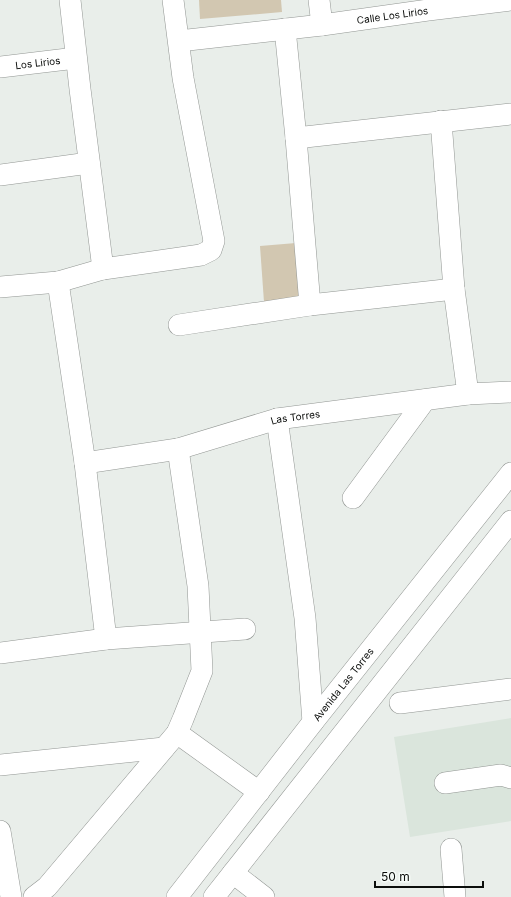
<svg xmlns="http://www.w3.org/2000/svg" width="511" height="897" viewBox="0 0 511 897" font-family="Inter,sans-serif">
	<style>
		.built { fill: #dae5dc }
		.park { fill: #d2c7b1 }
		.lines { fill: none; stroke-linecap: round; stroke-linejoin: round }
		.minor-casing { stroke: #929693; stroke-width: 22 }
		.minor { stroke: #fff; stroke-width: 21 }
		.labels { text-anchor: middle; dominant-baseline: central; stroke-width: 3.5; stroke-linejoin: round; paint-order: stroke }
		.street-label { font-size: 10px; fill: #0c0e0c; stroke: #f6fbf8 }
	</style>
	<rect width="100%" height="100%" fill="#e9eeea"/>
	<polygon class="built" points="511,718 511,821 410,837 394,737"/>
	<g class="park">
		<polygon points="199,0 281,0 282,12 200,19"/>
		<polygon points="296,243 301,299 264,302 260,246"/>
	</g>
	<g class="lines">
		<g class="minor-casing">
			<g id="minor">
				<polyline points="70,0 80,89 103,269"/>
				<polyline points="319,0 322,25"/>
				<polyline points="285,29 296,138 310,305"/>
				<path id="s1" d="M179 41 322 25 428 10 511 0"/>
				<path id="s2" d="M0 67 76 58"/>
				<polyline points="441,121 454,289 468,394"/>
				<polyline points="296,138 511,114"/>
				<polyline points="0,175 89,163"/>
				<polyline points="58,282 85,463 106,639"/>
				<polyline points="0,287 58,282 103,269 201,255 211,250 214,241 183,78 173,0"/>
				<polyline points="179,325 310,305 454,289"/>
				<polyline points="277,419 305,618 313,722"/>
				<path id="s3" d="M85 463 178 449 277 419 468 394 511 392"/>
				<polyline points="353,498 425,400"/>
				<polyline points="0,653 106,639 245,629"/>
				<polyline points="400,703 511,689"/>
				<polyline points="177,733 259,792"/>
				<polyline points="0,765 164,748"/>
				<polyline points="445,783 501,775 511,778"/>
				<polyline points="0,831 11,897"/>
				<polyline points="451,849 455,897"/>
				<polyline points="233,873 264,897"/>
				<polyline points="34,897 47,887 177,733 183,719 202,671 198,586 178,449"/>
				<path id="s4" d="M177 897 313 722 511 473"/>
				<polyline points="214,897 511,521"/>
			</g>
		</g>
		<use href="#minor" class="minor"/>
	</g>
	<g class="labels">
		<g class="street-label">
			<text stroke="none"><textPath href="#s1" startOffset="215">Calle Los Lirios</textPath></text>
			<text stroke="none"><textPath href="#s2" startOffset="38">Los Lirios</textPath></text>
			<text stroke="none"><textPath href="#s3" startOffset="216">Las Torres</textPath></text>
			<text stroke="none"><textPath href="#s4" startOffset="270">Avenida Las Torres</textPath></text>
		</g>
	</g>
	<path d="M375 881v6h108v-6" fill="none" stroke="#0c0e0c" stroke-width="2"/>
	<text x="381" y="881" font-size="12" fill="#0c0e0c" stroke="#f6fbf8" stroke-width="3" paint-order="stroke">50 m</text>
</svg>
